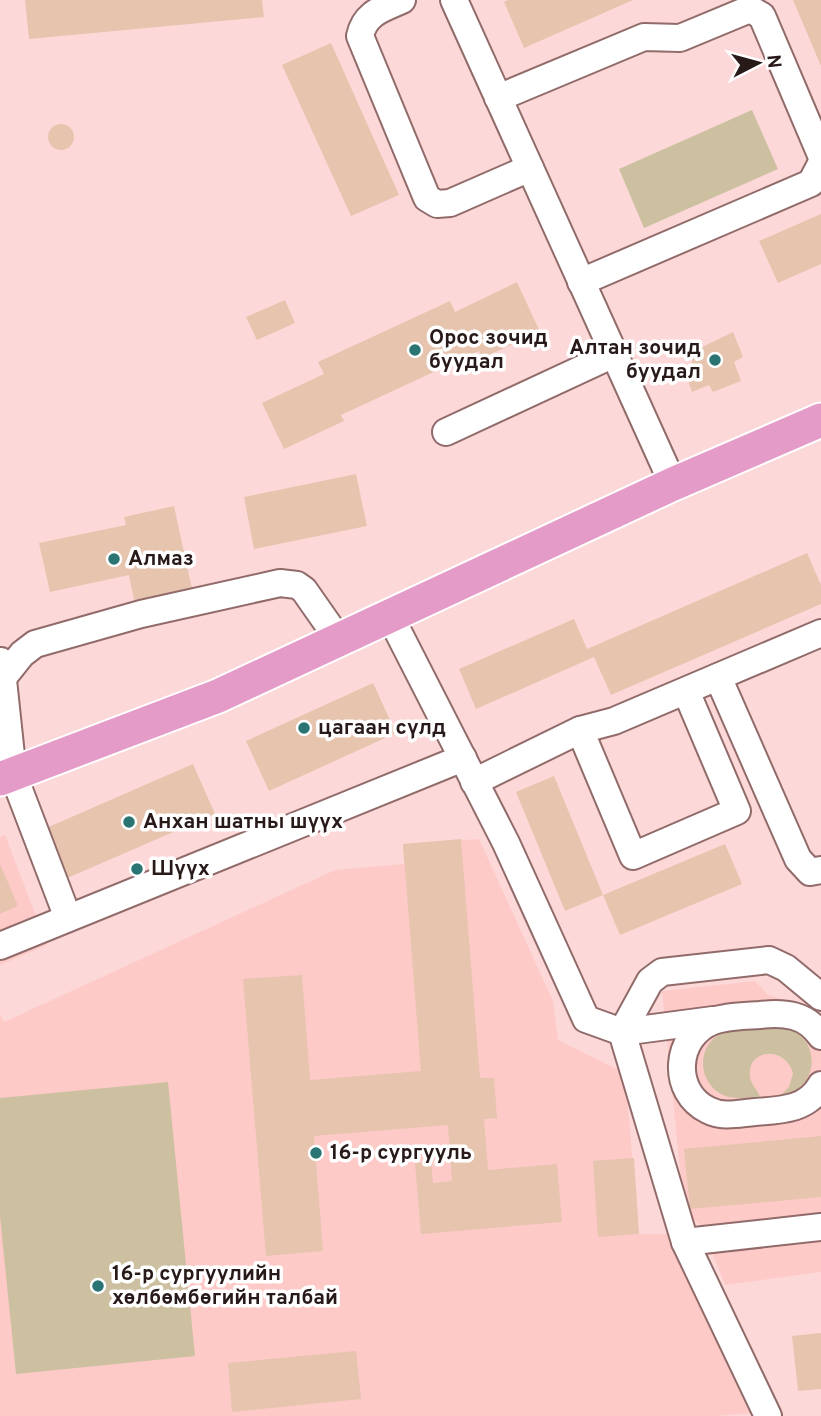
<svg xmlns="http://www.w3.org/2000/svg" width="821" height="1416" viewBox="0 0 821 1416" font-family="Overpass,sans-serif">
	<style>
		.built { fill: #fdcac8 }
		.green { fill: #ccc0a0 }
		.building { fill: #e6c4ae }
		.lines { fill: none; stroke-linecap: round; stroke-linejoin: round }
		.minor-casing { stroke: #916b6a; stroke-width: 30 }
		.major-casing { stroke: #fff; stroke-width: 37 }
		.minor { stroke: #fff; stroke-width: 26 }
		.major { stroke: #e59bc8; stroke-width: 33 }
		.poi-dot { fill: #2a7473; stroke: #fff; stroke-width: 2.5 }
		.labels { text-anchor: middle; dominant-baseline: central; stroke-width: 7; stroke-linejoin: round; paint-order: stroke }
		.poi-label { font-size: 21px; font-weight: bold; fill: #291a1a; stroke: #fff; text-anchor: start }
	</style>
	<rect width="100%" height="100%" fill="#fcd9d8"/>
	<g class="built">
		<polygon points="5,835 47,945 0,965 0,837"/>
		<polygon points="479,839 553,1001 558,1040 625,1073 639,1234 669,1234 755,1413 713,1416 0,1416 0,1014 4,1022 335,870 404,864 403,844"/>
		<polygon points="755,981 768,995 806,1006 821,1018 821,1272 725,1285 702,1227 684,1211 662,991"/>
	</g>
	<g class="green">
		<polygon points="752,110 778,169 644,228 619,169"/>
		<path d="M787 1027C821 1039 821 1089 780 1096L789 1087 793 1073C784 1044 746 1050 750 1077 751 1085 758 1090 760 1097 748 1097 734 1100 723 1095 697 1083 696 1045 722 1033 739 1025 767 1028 787 1027Z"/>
		<polygon points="168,1082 195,1356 16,1374 0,1216 0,1098"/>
	</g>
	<g class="building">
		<polygon points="25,0 262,0 264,17 29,39"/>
		<polygon points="508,0 633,0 524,48 504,2"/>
		<polygon points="793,0 821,0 821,66"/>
		<polygon points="331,43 399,195 351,216 282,65"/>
		<circle cx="61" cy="137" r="13"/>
		<polygon points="821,214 821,264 778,283 759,241"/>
		<polygon points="517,282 540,332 482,358 479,351 341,415 344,421 284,449 262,403 324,374 318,362 450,301 455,312"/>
		<polygon points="285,300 295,323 257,340 246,317"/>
		<polygon points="733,332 743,357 734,362 741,381 713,392 709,385 692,392 688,381 694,351"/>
		<polygon points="356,474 367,526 254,549 244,497"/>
		<polygon points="174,506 192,589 134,600 129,575 50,592 39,543 126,525 124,517"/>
		<polygon points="807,553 821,585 821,604 611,695 594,657 476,709 459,669 574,619 587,649"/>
		<polygon points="373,683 396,733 269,791 246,741"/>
		<polygon points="193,764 215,814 65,879 44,829"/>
		<polygon points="554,776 603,895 565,911 516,792"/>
		<polygon points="461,839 480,1078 494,1078 497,1118 484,1119 488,1170 557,1164 562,1222 421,1234 415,1163 431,1162 433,1183 452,1181 448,1125 314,1136 323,1251 266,1256 243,979 302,975 310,1080 421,1071 403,844"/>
		<polygon points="725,844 742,884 620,935 603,895"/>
		<polygon points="0,864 18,906 0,914"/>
		<polygon points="821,1136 821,1197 690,1209 684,1149"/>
		<polygon points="634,1158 639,1234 598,1237 593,1161"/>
		<polygon points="821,1333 821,1389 798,1391 792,1336"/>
		<polygon points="356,1351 361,1399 232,1412 228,1363"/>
	</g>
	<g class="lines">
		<g class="minor-casing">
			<g id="minor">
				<path d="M402 0C382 9 365 13 360 36L427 198 437 204 450 203 530 168"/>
				<polyline points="454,0 673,484"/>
				<polyline points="498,98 644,37 680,38 750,9 762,16 821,155"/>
				<polyline points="581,282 811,183 821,164"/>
				<polyline points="446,432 614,354"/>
				<polyline points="390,616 506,843 586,1019 622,1032 685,1242 768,1416"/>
				<polyline points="1,661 13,774 68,918"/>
				<polyline points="718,677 798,859 810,872 821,870"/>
				<polyline points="2,679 22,654 35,644 141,614 280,583 297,585 304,590 339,640"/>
				<polyline points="580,730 633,856 737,811 686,691"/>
				<polyline points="474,782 580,730 614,721 821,633"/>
				<polyline points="0,946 463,758"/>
				<polyline points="622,1032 650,981 662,972 769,960 786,968 821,997"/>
				<polyline points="622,1032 713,1020"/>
				<path d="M821 1036C806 1014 784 1012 760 1015 745 1016 727 1016 713 1021 674 1036 671 1092 708 1110 723 1118 740 1113 755 1112 781 1110 807 1110 821 1085"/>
				<polyline points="685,1242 821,1227"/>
			</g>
		</g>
		<g class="major-casing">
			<polyline id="major" points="0,779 218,696 673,484 821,420"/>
		</g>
		<use href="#minor" class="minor"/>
		<use href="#major" class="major"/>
	</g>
	<g class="poi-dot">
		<circle cx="415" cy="350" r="7"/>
		<circle cx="715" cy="360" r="7"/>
		<circle cx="114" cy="559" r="7"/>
		<circle cx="304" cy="728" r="7"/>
		<circle cx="129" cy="822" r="7"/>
		<circle cx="137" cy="869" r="7"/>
		<circle cx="316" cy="1153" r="7"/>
		<circle cx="98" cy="1286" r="7"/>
	</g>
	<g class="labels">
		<g class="poi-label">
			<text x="429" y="338">Орос зочид<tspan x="429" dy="24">буудал</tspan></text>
			<text x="701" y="348" text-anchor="end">Алтан зочид<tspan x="701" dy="24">буудал</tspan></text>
			<text x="128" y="559">Алмаз</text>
			<text x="318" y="728">цагаан сүлд</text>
			<text x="143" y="822">Анхан шатны шүүх</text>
			<text x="151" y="869">Шүүх</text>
			<text x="330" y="1153">16-р сургууль</text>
			<text x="112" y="1274">16-р сургуулийн<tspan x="112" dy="24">хөлбөмбөгийн талбай</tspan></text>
		</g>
	</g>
	<g transform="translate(758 63) rotate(84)" stroke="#ffffff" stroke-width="5" paint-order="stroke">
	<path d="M0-5L12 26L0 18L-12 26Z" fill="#291a1a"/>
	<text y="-10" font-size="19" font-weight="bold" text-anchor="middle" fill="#291a1a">N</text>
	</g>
</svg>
